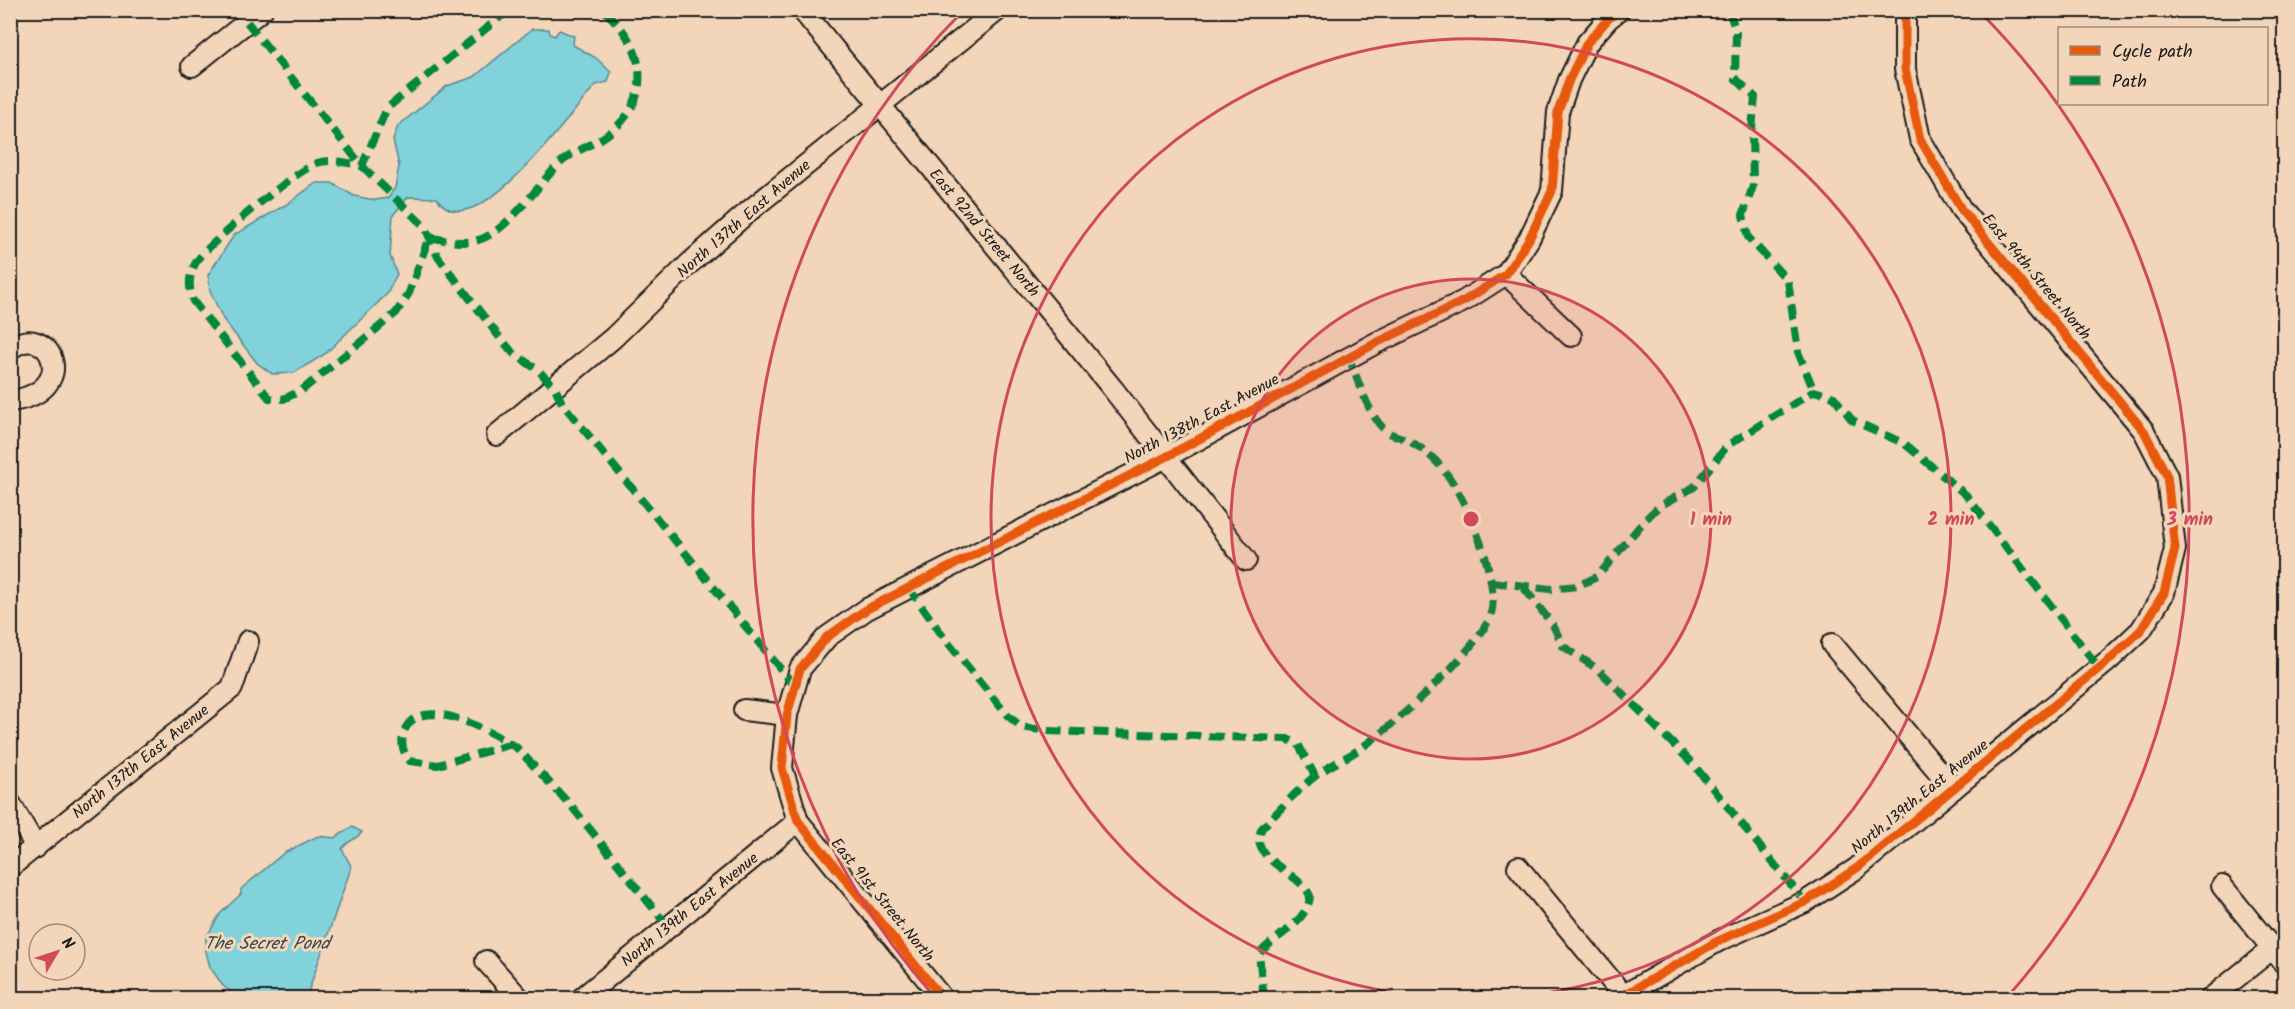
<svg xmlns="http://www.w3.org/2000/svg" width="2295" height="1009" viewBox="0 0 2295 1009" font-family="Kalam,sans-serif">
	<style>
		.water { fill: #81d2db; stroke: #59898f; stroke-width: 1.5 }
		.lines { fill: none; stroke-linecap: round; stroke-linejoin: round }
		.street-casing { stroke: #1c1c1c; stroke-width: 24 }
		.street { stroke: #f3d5b9; stroke-width: 20 }
		.quiet { stroke: #00873e; stroke-width: 8; stroke-dasharray: 15 8; stroke-linecap: butt }
		.cycleway-casing { stroke: #f3d5b9; stroke-width: 13 }
		.cycleway { stroke: #e8590c; stroke-width: 9 }
		.ring { fill: none; stroke: #d1495b; stroke-width: 3 }
		.labels { text-anchor: middle; dominant-baseline: central; stroke-width: 6; stroke-linejoin: round; paint-order: stroke }
		.street-label { font-size: 16px; fill: #1c1c1c; stroke: #f3d5b9 }
		.water-label { font-size: 18px; font-style: italic; fill: #354a4c; stroke: #f3d5b9 }
		.centre { fill: #d1495b; stroke: #f3d5b9; stroke-width: 3 }
		.ring-label { font-size: 18px; text-anchor: middle; font-weight: bold; fill: #d1495b; stroke: #f3d5b9; stroke-width: 6; stroke-linejoin: round; paint-order: stroke }
	</style>
	<rect width="100%" height="100%" fill="#f3d5b9"/>
	<filter id="ink" filterUnits="userSpaceOnUse"><feTurbulence type="fractalNoise" baseFrequency=".0167" numOctaves="2"/><feDisplacementMap in="SourceGraphic" scale="12" xChannelSelector="R" yChannelSelector="G"/><feConvolveMatrix kernelMatrix="1 2 1 2 8 2 1 2 1" color-interpolation-filters="sRGB"/></filter>
	<g filter="url(#ink)">
		<g class="water">
			<path d="M532 29H549L550 34 555 36 559 30 574 36 573 45 596 58 611 72 608 82 596 85C573 109 472 254 437 198L408 197 393 215 390 256 397 274 387 294 325 354 294 373 272 374 257 363 223 319 210 291 208 275 234 235 287 204 316 183H332L354 196 375 200 388 198 395 188 399 166 393 140 398 126 447 86 474 77Z"/>
			<path d="M352 827 362 832C356 840 348 840 342 849L351 866 350 871 306 998H240L223 986 210 967 206 952V938L220 914 241 894V889L284 853 318 836 335 838Z"/>
		</g>
		<g class="lines">
			<g class="street-casing">
				<g id="street">
					<polyline points="802,10 1113,389 1246,560"/>
					<polyline points="192,66 262,10"/>
					<polyline points="1506,274 1571,336"/>
					<path d="M10 349C49 318 83 392 10 401"/>
					<polyline points="497,435 613,338 690,263 749,211 998,10"/>
					<polyline points="1832,644 1953,789"/>
					<polyline points="744,710 787,715"/>
					<polyline points="10,803 36,847"/>
					<polyline points="10,867 232,688 248,641"/>
					<polyline points="1518,867 1623,995"/>
					<polyline points="2222,886 2284,963"/>
					<polyline points="486,961 519,998"/>
					<polyline points="582,998 798,821"/>
					<polyline points="942,998 798,821 782,768 787,715 800,669 827,637 867,609 1166,457 1376,343 1464,301 1506,274 1529,239 1552,191 1558,112 1569,80 1587,43 1608,19 1619,10"/>
					<polyline points="1619,998 1718,941 1805,902 1857,868 2109,660 2141,630 2164,593 2175,549 2167,476 2144,431 1961,209 1920,139 1905,69 1905,10"/>
					<polyline points="2211,998 2273,948"/>
				</g>
			</g>
			<use href="#street" class="street"/>
			<g class="quiet">
				<path d="M509 10 387 108 362 166C349 163 330 158 317 163 297 170 202 247 194 266 188 279 189 288 193 301L269 398 283 399 301 391 396 313 409 293 429 237C444 240 459 244 474 241 505 236 537 186 558 165 572 151 592 146 608 134 655 99 646 45 603 10"/>
				<polyline points="1729,10 1736,32 1735,78 1755,97 1752,129 1753,186 1743,215 1748,237 1788,281 1798,352 1814,391"/>
				<polyline points="247,22 362,166 425,227 438,257 497,334 513,353 538,370 555,388 562,403 793,684"/>
				<polyline points="1492,582 1550,589 1577,586 1597,577 1645,520 1658,507 1694,487 1728,445 1814,391 1834,397 1852,420 1905,444 1966,495 2099,668"/>
				<polyline points="908,587 945,639 1008,716 1022,727 1048,731 1287,739 1298,744 1315,776"/>
				<polyline points="1524,588 1553,625 1563,646 1599,670 1693,764 1805,902"/>
				<path d="M512 744 438 765 410 761C403 753 401 745 403 735 416 688 493 733 517 748L573 808 669 928"/>
				<path d="M1264 998 1259 954C1276 935 1308 922 1310 896 1300 871 1246 860 1262 828 1279 811 1295 792 1314 777 1329 765 1348 758 1364 746 1394 725 1482 646 1491 614 1500 582 1471 513 1454 485 1443 466 1426 449 1405 439 1399 436 1390 435 1385 430 1369 417 1357 377 1349 358"/>
			</g>
			<g class="cycleway-casing">
				<g id="cycleway">
					<polyline points="942,998 798,821 782,768 787,715 800,669 827,637 867,609 1166,457 1376,343 1464,301 1506,274 1529,239 1552,191 1558,112 1569,80 1587,43 1608,19 1619,10"/>
					<polyline points="1619,998 1718,941 1805,902 1857,868 2109,660 2141,630 2164,593 2175,549 2167,476 2144,431 1961,209 1920,139 1905,69 1905,10"/>
				</g>
			</g>
			<use href="#cycleway" class="cycleway"/>
		</g>
	</g>
	<circle cx="1471" cy="519" r="240" fill="#d1495b" fill-opacity=".12"/>
	<g class="ring">
		<circle cx="1471" cy="519" r="240"/>
		<path d="M1446 998A480 480 0 1 1 1496 998"/>
		<path d="M933 995A719 719 0 0 1 963 11M1979 11A719 719 0 0 1 2009 995"/>
	</g>
	<g class="labels">
		<g class="street-label">
			<text transform="translate(744 219) rotate(-41)">North 137th East Avenue</text>
			<text transform="translate(984 233) rotate(50)">East 92nd Street North</text>
			<text transform="translate(2036 277) rotate(50)">East 94th Street North</text>
			<text transform="translate(1202 419) rotate(-28)">North 138th East Avenue</text>
			<text transform="translate(141 762) rotate(-39)">North 137th East Avenue</text>
			<text transform="translate(1920 797) rotate(-39)">North 139th East Avenue</text>
			<text transform="translate(882 900) rotate(51)">East 91st Street North</text>
			<text transform="translate(690 910) rotate(-39)">North 139th East Avenue</text>
		</g>
		<g class="water-label">
			<text x="267" y="944">The Secret Pond</text>
		</g>
	</g>
	<circle cx="1471" cy="519" r="9" class="centre"/>
	<g class="ring-label">
		<text x="1711" y="525">1 min</text>
		<text x="1951" y="525">2 min</text>
		<text x="2190" y="525">3 min</text>
	</g>
	<rect width="2295" height="1009" fill="none" stroke="#f3d5b9" stroke-width="36"/>
	<rect x="18" y="18" width="2259" height="973" fill="none" stroke="#1c1c1c" stroke-width="2" filter="url(#ink)"/>
	<rect x="2058" y="27" width="210" height="78" fill="#f3d5b9" stroke="#9d8b7a" stroke-width="1.5"/>
	<rect x="2070" y="46" width="30" height="9" fill="#e8590c" stroke="#9d8b7a" stroke-width="1.5"/>
	<text x="2112" y="57" font-size="18" fill="#1c1c1c">Cycle path</text>
	<rect x="2070" y="76" width="30" height="9" fill="#00873e" stroke="#9d8b7a" stroke-width="1.5"/>
	<text x="2112" y="87" font-size="18" fill="#1c1c1c">Path</text>
	<g transform="translate(57 952) rotate(51)"><circle r="28" fill="#f3d5b9" stroke="#9d8b7a" stroke-width="1.5"/>
	<path d="M0-4.5L10 22L0 15L-10 22Z" fill="#d1495b"/>
	<text y="-9" font-size="16" font-weight="bold" text-anchor="middle" fill="#1c1c1c">N</text>
	</g>
</svg>
